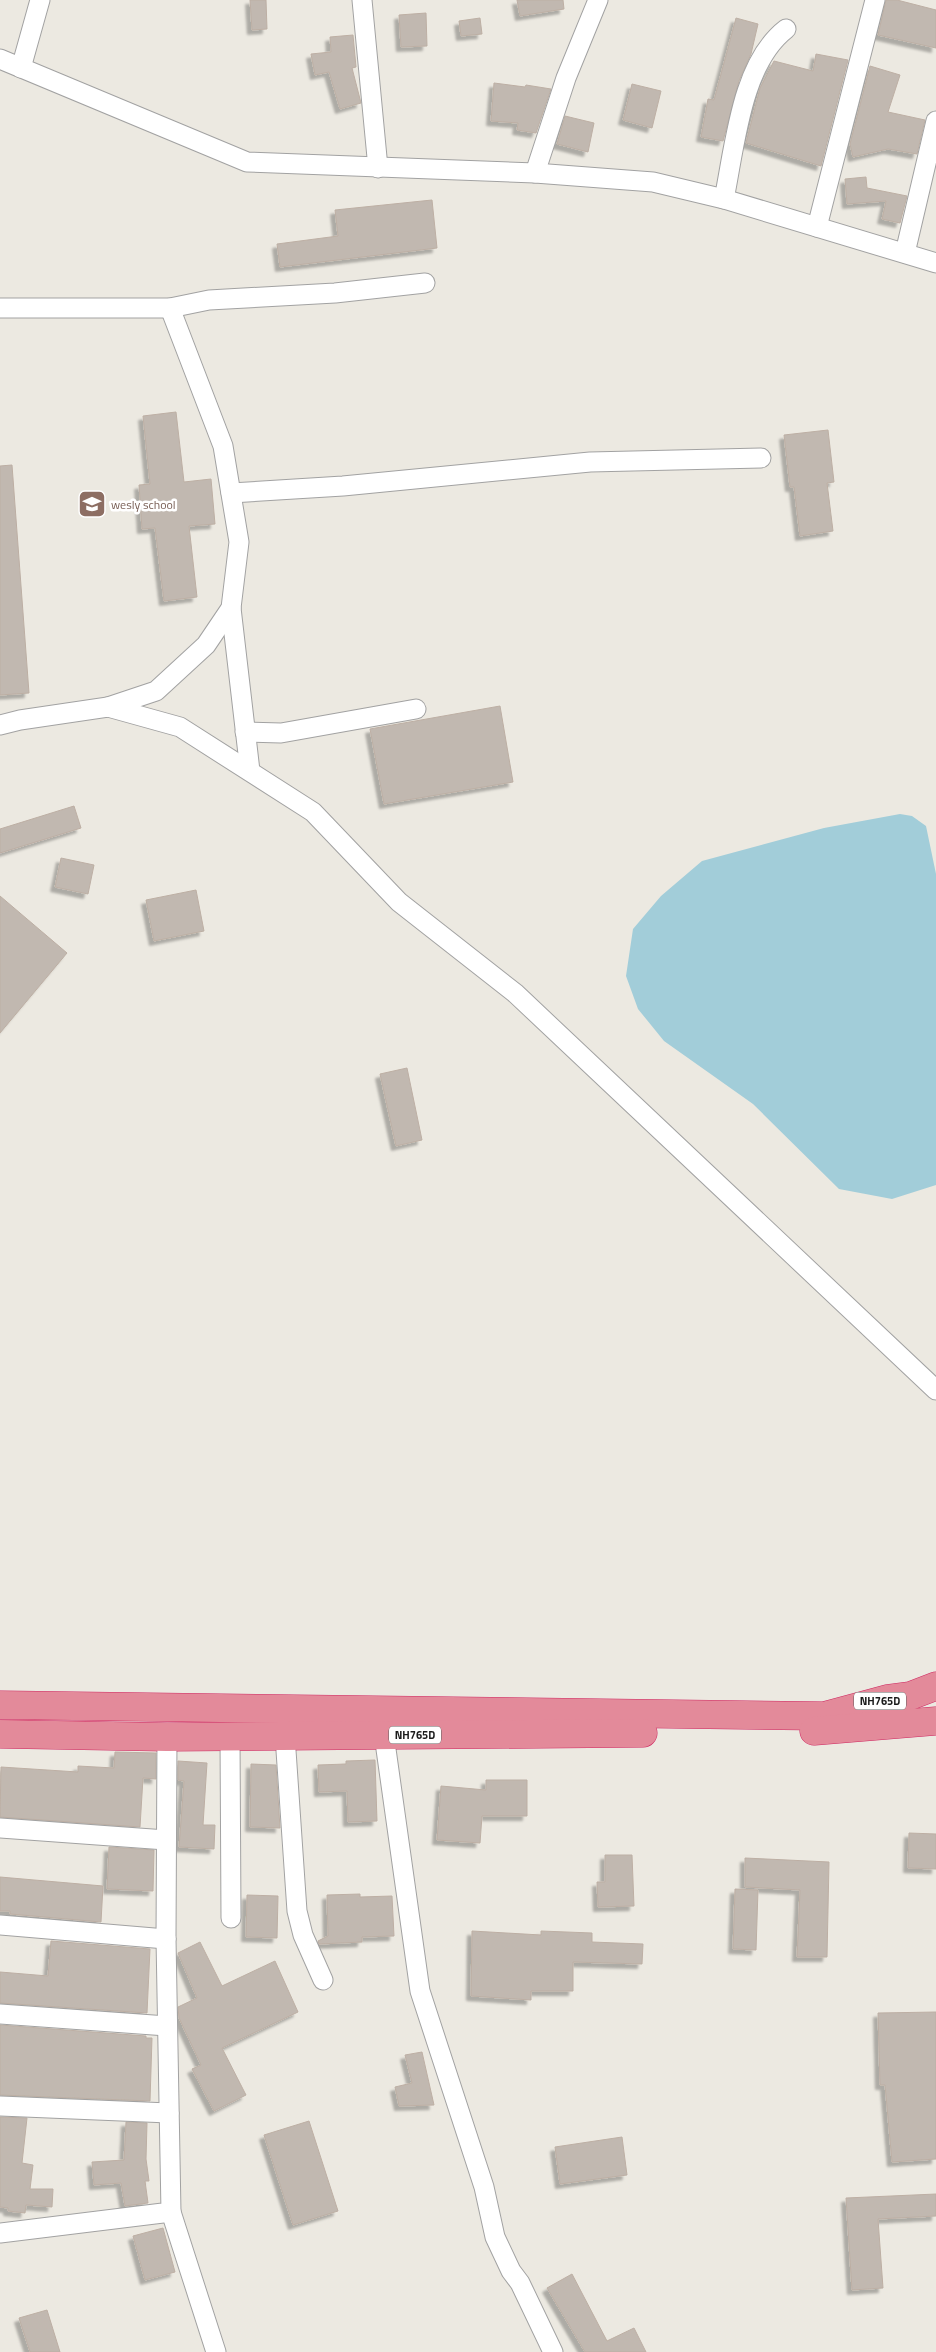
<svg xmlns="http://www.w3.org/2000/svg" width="936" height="2352" viewBox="0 0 936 2352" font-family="'Titillium Web',sans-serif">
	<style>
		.water { fill: #a2cdd9 }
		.building { fill: #c1b8b0; stroke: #bdafa4; filter: url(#shadow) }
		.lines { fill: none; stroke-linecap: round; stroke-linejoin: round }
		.street-casing { stroke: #a2a2a2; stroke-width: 21 }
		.highway-casing { stroke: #cf2962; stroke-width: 29 }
		.street { stroke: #fff; stroke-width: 19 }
		.highway { stroke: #e38a9a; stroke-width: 28 }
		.labels { text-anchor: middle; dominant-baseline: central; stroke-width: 5; stroke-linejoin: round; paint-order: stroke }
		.shield { fill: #fff; stroke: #5f5f5f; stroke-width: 1 }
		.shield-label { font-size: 11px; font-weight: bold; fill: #1b1b1b }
		.education-label { font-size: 12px; fill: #785e54; stroke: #fff; text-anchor: start }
	</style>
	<defs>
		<filter id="shadow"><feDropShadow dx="-4.5" dy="4.5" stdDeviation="1" flood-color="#0004"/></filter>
	</defs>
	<rect width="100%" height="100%" fill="#ece9e1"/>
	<polygon class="water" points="900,814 912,816 926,826 936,874 936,1185 892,1199 839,1189 753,1104 664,1041 638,1009 626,976 633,929 661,896 702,861 824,828"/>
	<g class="building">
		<polygon points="250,0 266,0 267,29 252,30"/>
		<polygon points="517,0 563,0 564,9 520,16"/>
		<polygon points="886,0 897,0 936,10 936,48 878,35"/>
		<polygon points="426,13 427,46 401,47 399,15"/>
		<polygon points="480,18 482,34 461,36 459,21"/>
		<polygon points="736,18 758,24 751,54 739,81 723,141 701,137 708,99 714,100"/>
		<polygon points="353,35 356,67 352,68 361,103 340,109 329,72 315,75 311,54 331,52 330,37"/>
		<polygon points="816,54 848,60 821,166 746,143 760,88 774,61 813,71"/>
		<polygon points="870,66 900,75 888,112 925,120 917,154 888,149 853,157 850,144"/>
		<polygon points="494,83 525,87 526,85 551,89 536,133 517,130 518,123 491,121"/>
		<polygon points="632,84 661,91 652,128 623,120"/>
		<polygon points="565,116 594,123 588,152 557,144"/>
		<polygon points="866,177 867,188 907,196 900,223 882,219 886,201 847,204 845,179"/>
		<polygon points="432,200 437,248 280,267 277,244 338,236 335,210"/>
		<polygon points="176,412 184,482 211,479 215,524 189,526 197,597 164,601 155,528 142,529 139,485 150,484 143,416"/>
		<polygon points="828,430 834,482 827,483 833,531 800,536 794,487 790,487 784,435"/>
		<polygon points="12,465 29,693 0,695 0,466"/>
		<polygon points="500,706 513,782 384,804 370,729"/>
		<polygon points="74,806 81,828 0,853 0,829"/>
		<polygon points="61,858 94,865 88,894 55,887"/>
		<polygon points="196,890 204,931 154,941 146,900"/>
		<polygon points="0,896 67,953 0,1033"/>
		<polygon points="407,1068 422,1140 396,1146 380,1074"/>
		<polygon points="115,1752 156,1753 156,1779 143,1778 140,1827 0,1817 1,1767 78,1772 78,1766 114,1768"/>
		<polygon points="375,1760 377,1821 348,1822 347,1791 319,1792 318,1765 346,1764 346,1761"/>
		<polygon points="178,1761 207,1763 203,1825 215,1825 214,1849 179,1847 184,1781 178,1780"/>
		<polygon points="251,1764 276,1765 280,1828 250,1827"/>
		<polygon points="486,1780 527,1780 527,1816 482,1816 480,1843 437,1840 441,1786 486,1790"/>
		<polygon points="909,1833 936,1834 936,1869 908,1868"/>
		<polygon points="109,1847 154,1850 153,1891 107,1889"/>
		<polygon points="605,1855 632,1855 634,1906 598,1907 597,1882 605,1882"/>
		<polygon points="745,1858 829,1862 827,1957 797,1957 800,1890 745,1887"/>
		<polygon points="0,1877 103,1886 101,1922 10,1914 10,1911 0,1911"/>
		<polygon points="735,1889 758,1890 756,1950 733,1949"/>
		<polygon points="360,1894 360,1897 392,1896 394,1936 362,1937 362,1942 319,1944 318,1941 328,1936 327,1895"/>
		<polygon points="247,1895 278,1896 277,1938 246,1937"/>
		<polygon points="472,1931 541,1935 541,1931 592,1933 592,1942 643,1944 642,1964 573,1962 573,1991 531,1991 531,2000 471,1996"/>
		<polygon points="51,1941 150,1949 147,2013 0,2003 0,1972 48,1976"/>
		<polygon points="200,1942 222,1986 275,1961 298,2012 222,2048 246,2095 214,2111 192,2069 201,2065 179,2018 178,2007 197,1998 178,1953"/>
		<polygon points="936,2012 936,2159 892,2162 885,2085 880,2085 878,2013"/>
		<polygon points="0,2025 146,2036 146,2038 152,2038 150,2101 0,2095"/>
		<polygon points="422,2052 434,2105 399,2106 395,2087 412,2083 405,2055"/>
		<polygon points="0,2117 27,2118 22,2163 33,2165 30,2189 53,2189 52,2207 26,2205 25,2213 8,2211 8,2208 0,2207"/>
		<polygon points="309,2121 338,2211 293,2225 264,2135"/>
		<polygon points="126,2122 147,2123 146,2159 149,2181 145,2181 148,2203 125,2206 121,2183 94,2185 92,2162 124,2160"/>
		<polygon points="622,2137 627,2175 560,2184 555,2147"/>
		<polygon points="936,2194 936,2216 878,2219 883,2288 852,2290 846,2198"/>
		<polygon points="163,2228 175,2272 145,2280 133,2236"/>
		<polygon points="572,2274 607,2341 634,2328 646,2352 585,2352 547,2288"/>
		<polygon points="47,2310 60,2352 30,2352 19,2318"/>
	</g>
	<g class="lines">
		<g class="street-casing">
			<g id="street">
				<polyline points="362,0 378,168"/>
				<polyline points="0,59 247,162 535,173 653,182 724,199 936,263"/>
				<polyline points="21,68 40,0"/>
				<polyline points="535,173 566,78 598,0"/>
				<path d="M724 199C735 146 741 64 786 29"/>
				<polyline points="817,227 875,0"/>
				<polyline points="905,253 936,121"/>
				<polyline points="0,308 170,308 209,300 335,293 425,283"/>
				<polyline points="231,493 343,486 590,462 761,458"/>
				<polyline points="231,608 250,771"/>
				<polyline points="108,707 156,691 206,645 231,608 239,542 223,446 170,308"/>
				<polyline points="0,725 20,720 108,707 180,727 313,812 399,902 515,993 936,1390"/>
				<polyline points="245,732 281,733 416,709"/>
				<polyline points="384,1735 420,1991 484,2187 495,2237 511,2271 520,2283 553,2352"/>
				<polyline points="230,1736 231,1918"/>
				<polyline points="285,1736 297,1911 303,1935 323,1980"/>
				<polyline points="0,1828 166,1840"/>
				<polyline points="0,1925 166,1939"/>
				<polyline points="0,2014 167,2026"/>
				<polyline points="0,2106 169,2113"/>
				<polyline points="171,2212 216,2352"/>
				<polyline points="0,2233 171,2212 166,1939 167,1737"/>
			</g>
		</g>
		<g class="highway-casing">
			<g id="highway">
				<polyline points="0,1705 824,1716 887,1699 910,1696 936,1686"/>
				<polyline points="814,1731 936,1721"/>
				<polyline points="0,1734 167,1737 643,1733"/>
			</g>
		</g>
		<use href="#street" class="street"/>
		<use href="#highway" class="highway"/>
	</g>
	<defs>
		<g id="school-square" transform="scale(1.4375)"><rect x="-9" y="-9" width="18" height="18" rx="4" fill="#8d6e63" stroke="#fff"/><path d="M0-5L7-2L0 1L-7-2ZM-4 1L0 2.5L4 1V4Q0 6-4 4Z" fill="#fff"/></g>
	</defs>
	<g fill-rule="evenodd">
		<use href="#school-square" x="92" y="504"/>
	</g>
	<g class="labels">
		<g class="shield">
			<rect x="854" y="1692.5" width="52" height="17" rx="4"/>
			<rect x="389" y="1726.5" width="52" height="17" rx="4"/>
		</g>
		<g class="shield-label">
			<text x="880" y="1701">NH765D</text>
			<text x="415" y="1735">NH765D</text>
		</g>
		<g class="education-label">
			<text x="111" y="504">wesly school</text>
		</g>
	</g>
</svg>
